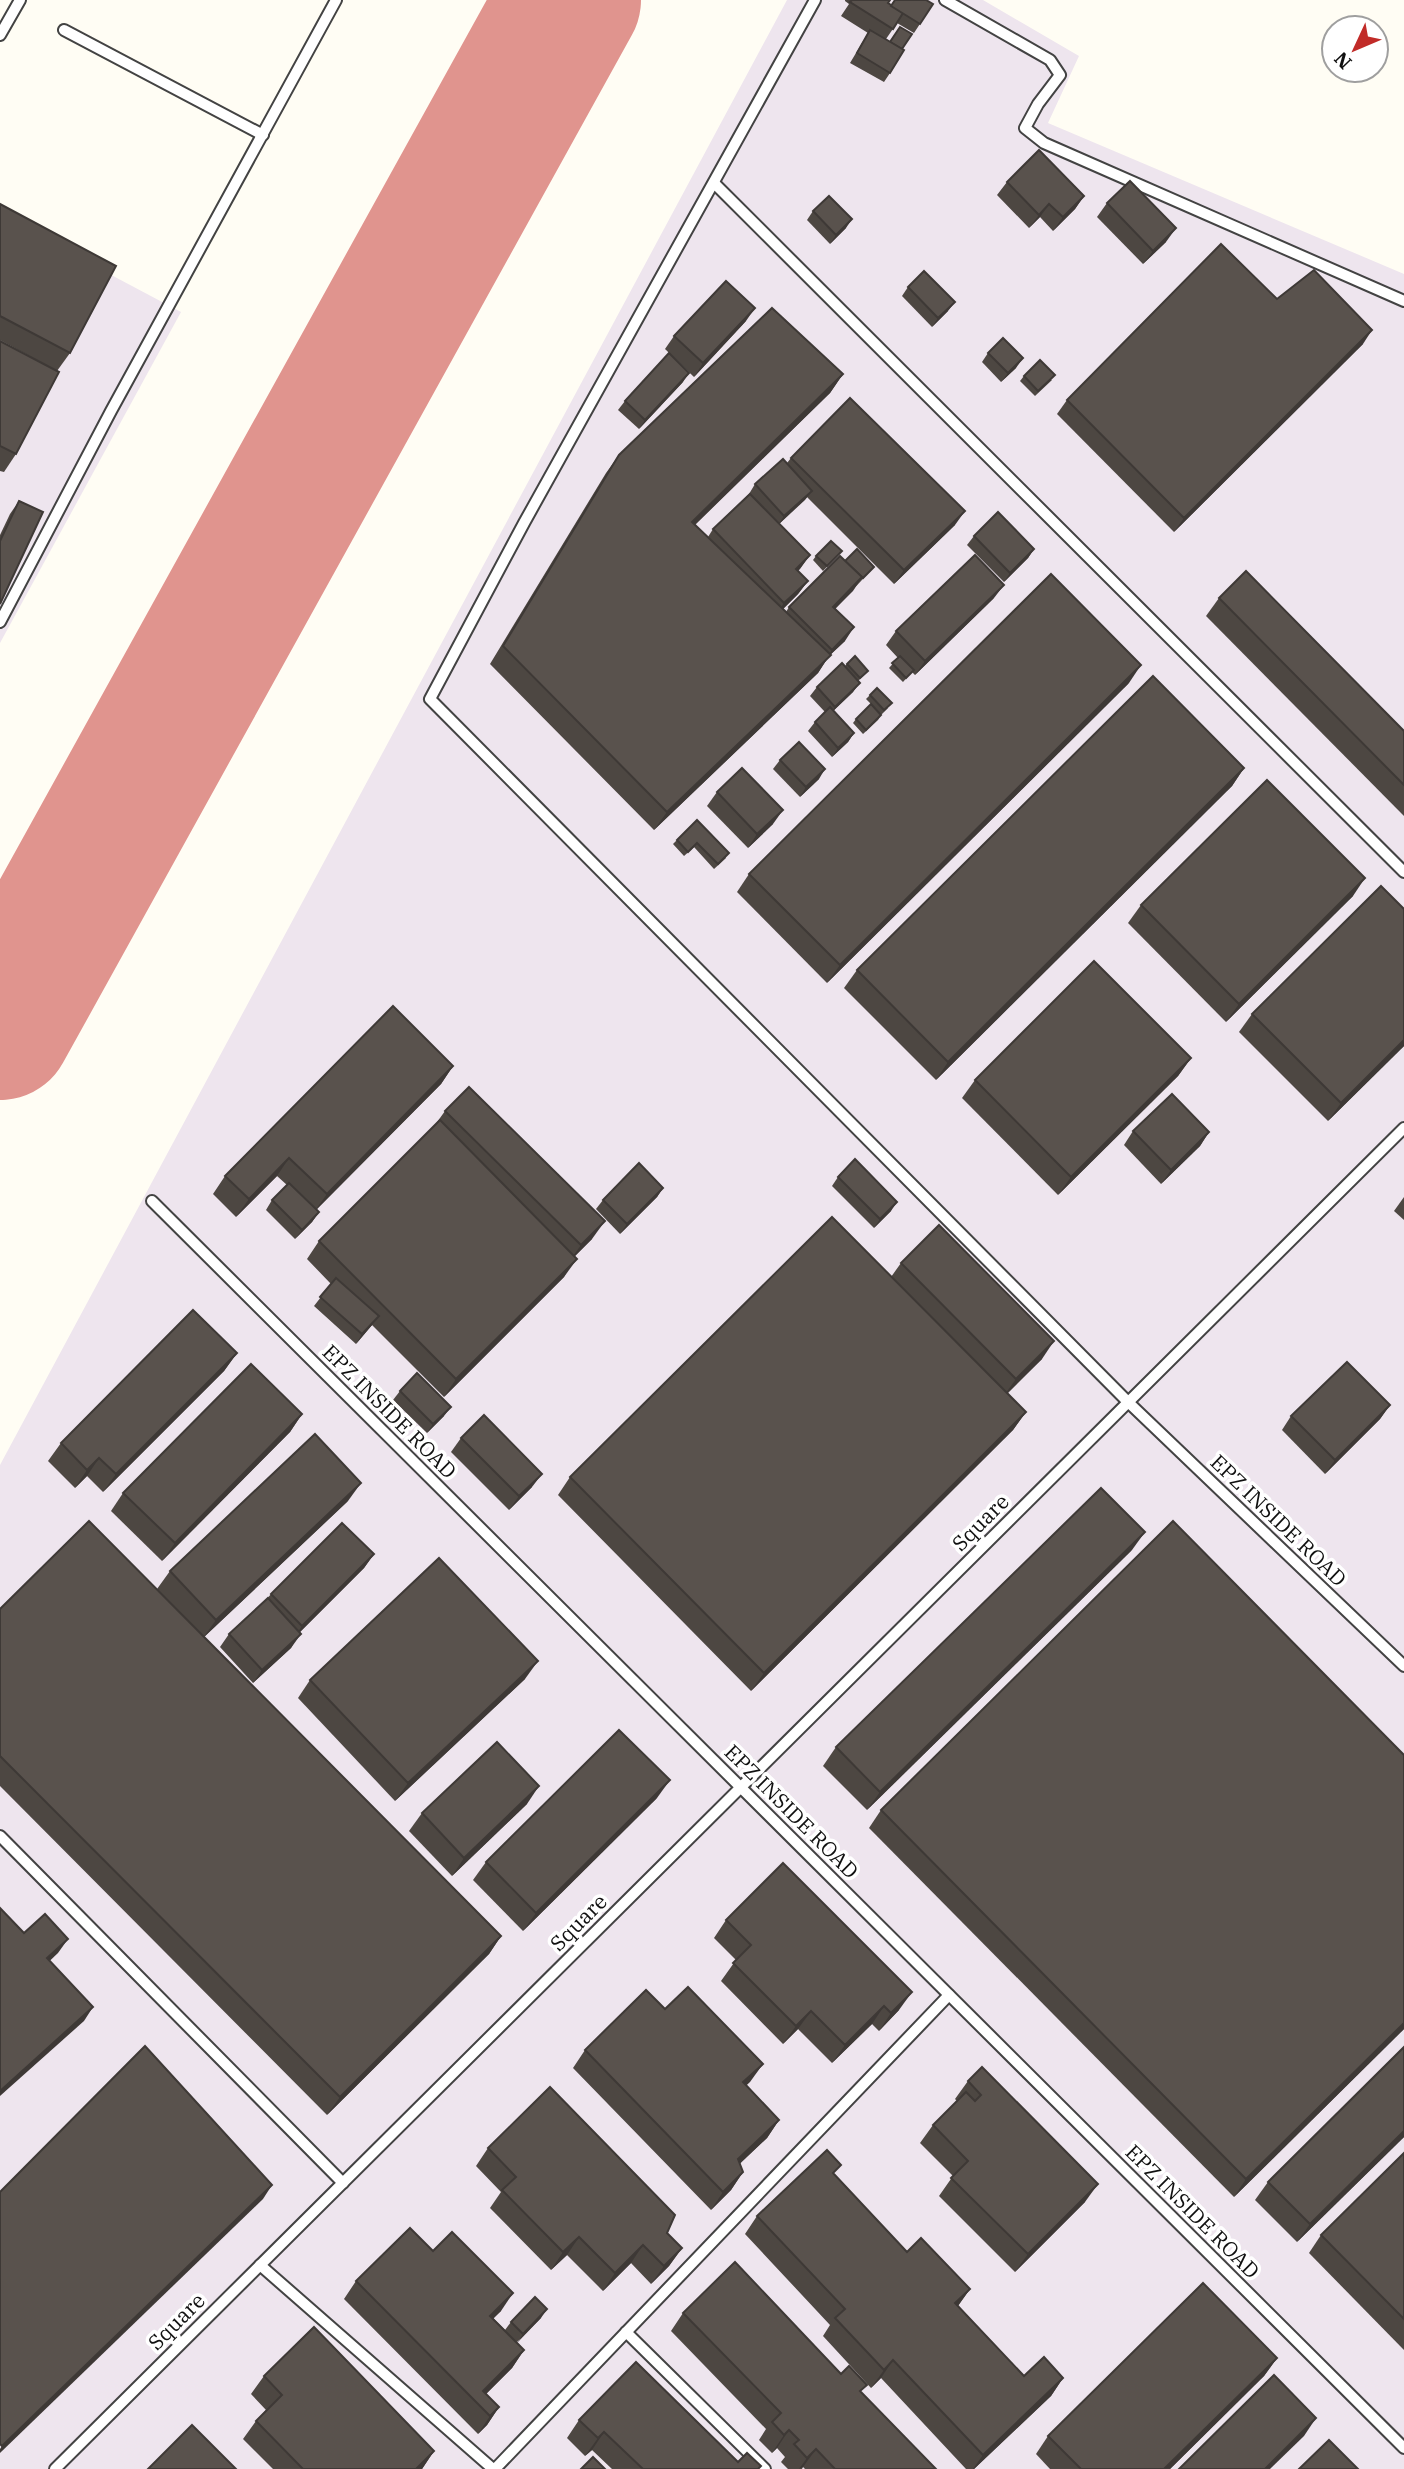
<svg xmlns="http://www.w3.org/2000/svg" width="1404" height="2469" viewBox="0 0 1404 2469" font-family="'IBM Plex Serif',serif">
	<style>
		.industrial { fill: #eee5ee }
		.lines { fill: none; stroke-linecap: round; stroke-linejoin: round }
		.runway { stroke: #e0948e; stroke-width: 144 }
		.lane-casing { stroke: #434343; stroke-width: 14 }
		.lane { stroke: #fff; stroke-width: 10 }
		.wall { fill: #4d4742 }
		.shaded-wall { fill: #3e3936 }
		.building { fill: #59524d; stroke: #3e3936; stroke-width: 2 }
		.labels { text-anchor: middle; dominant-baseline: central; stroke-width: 7; stroke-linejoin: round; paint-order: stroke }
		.street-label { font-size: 21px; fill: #101010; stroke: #fff }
	</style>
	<rect width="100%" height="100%" fill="#fffdf4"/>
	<g class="industrial">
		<polygon points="787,0 983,0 1079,56 1048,123 1404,274 1404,2469 0,2469 0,1465"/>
		<polygon points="0,216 181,312 0,643"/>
	</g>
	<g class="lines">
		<polyline class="runway" points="0,1028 569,0"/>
		<g class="lane-casing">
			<g id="lane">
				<polyline points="815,0 524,523 430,699 1128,1402 1404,1666"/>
				<polyline points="945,0 1050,60 1060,75 1038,104 1025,128 1044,143 1404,301"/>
				<polyline points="64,30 263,135"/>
				<polyline points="0,35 20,0"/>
				<polyline points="714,183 1404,872"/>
				<polyline points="0,622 111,411 336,0"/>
				<polyline points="152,1201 1404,2448"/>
				<polyline points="0,1836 343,2183"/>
				<polyline points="260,2265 493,2469"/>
				<polyline points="626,2332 765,2469"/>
				<polyline points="55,2469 1404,1128"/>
				<polyline points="495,2469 949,1995"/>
			</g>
		</g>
		<use href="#lane" class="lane"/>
	</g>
	<g class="wall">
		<polygon points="845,0 890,0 888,3 891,5 933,4 914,33 897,23 886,39 902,49 890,73 884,82 850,63 868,33 841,16 849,4 845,1"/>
		<polygon points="1007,182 1084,196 1075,209 1053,231 1040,217 1029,228 997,195"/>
		<polygon points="1107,203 1166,242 1143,264 1097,217"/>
		<polygon points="0,204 70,353 57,371 0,340"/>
		<polygon points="813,211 846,228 830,244 807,220"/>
		<polygon points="908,287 948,311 932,327 902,296"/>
		<polygon points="1277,299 1363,344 1174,532 1057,414 1067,400"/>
		<polygon points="746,321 694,377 665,349 674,336"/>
		<polygon points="0,341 16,454 4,472 0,471"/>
		<polygon points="988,353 1016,368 1001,382 982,362"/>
		<polygon points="843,374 830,393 695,525 708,537 713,529 749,494 755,484 787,463 791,458 955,525 894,584 807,497 779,524 810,555 798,571 808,581 798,594 783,609 786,612 789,607 845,561 874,567 835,609 845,641 829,656 818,673 654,830 490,664 606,473 619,455"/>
		<polygon points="1024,376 1052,380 1035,396 1020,381"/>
		<polygon points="683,382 639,429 618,410 625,401"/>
		<polygon points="19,501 0,604 0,535 10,514"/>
		<polygon points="974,536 1034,549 1028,558 1004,582 967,545"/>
		<polygon points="842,551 823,571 813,560 816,556"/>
		<polygon points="994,598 915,675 912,672 903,682 889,668 898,658 886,645 896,631"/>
		<polygon points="1219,598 1404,731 1404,816 1206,616"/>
		<polygon points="847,664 868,671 858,681 853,692 833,711 854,733 848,742 832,757 808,731 815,722 825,712 810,696 817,687 845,666"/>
		<polygon points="1129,683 827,983 737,892 749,874"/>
		<polygon points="870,695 888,708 881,715 878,720 863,734 853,723 856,719 871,704 866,699"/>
		<polygon points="780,760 819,779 800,797 773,769"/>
		<polygon points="1244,768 1232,786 936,1080 844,988 857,970"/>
		<polygon points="717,792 773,824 748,848 707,806"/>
		<polygon points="697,820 726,858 714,869 694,847 684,856 673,844"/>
		<polygon points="1353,896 1226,1022 1128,923 1141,905"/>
		<polygon points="1404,909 1404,1046 1328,1121 1239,1032 1252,1014"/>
		<polygon points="1191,1058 1178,1076 1058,1195 962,1098 975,1080"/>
		<polygon points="453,1066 441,1084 316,1210 319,1212 312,1222 295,1239 266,1210 272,1200 287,1185 277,1176 236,1217 213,1194 225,1176"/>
		<polygon points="445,1111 592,1239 575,1256 564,1277 444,1397 372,1325 356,1344 314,1306 331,1284 307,1259 319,1241 435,1125"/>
		<polygon points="1133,1131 1209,1132 1200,1146 1161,1184 1124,1145"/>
		<polygon points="838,1177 891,1211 874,1228 832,1186"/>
		<polygon points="663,1188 657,1197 620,1234 596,1209 603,1200"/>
		<polygon points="1404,1197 1404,1220 1394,1211"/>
		<polygon points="901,1263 1042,1359 1007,1394 1026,1412 1013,1430 751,1691 558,1495 570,1477 891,1277"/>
		<polygon points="237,1353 224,1371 103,1492 87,1476 75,1488 48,1461 61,1443"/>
		<polygon points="400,1391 444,1416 427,1433 393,1400"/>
		<polygon points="1390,1405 1380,1419 1325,1474 1282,1430 1291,1416"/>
		<polygon points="302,1414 290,1432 162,1561 111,1511 123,1493"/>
		<polygon points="461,1438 532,1487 509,1510 451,1452"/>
		<polygon points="348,1501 204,1637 501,1936 489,1954 327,2115 0,1786 0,1609 182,1615 157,1589 170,1571"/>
		<polygon points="1132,1550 867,1810 823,1766 836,1747"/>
		<polygon points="374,1554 364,1568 299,1633 291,1648 253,1683 220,1647 229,1634 266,1600 271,1594"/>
		<polygon points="525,1679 395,1801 298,1698 310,1680"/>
		<polygon points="1404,1755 1404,2029 1234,2197 869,1828 881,1810"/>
		<polygon points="657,1798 523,1931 473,1880 486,1862"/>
		<polygon points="527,1804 452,1876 409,1831 422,1813"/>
		<polygon points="726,1920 899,2010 879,2031 872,2024 832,2063 798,2029 783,2044 721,1981 736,1960 714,1938"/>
		<polygon points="665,2009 763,2064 746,2085 779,2120 767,2138 740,2163 743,2172 731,2190 711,2210 573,2068 585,2050"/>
		<polygon points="1404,2047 1404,2137 1297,2242 1255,2200 1268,2182"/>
		<polygon points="968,2081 1085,2202 1015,2272 939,2196 953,2176 920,2143 933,2125 957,2101 955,2099"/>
		<polygon points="488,2148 667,2233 682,2248 669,2266 651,2284 631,2263 603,2291 567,2255 551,2270 490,2208 501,2192 476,2166"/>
		<polygon points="1404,2153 1404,2350 1309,2253 1321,2235"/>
		<polygon points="835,2175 907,2252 970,2289 958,2306 1024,2376 1063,2378 1051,2396 974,2469 966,2469 881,2378 871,2388 823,2336 830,2325 745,2234 757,2216"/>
		<polygon points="356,2281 501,2311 493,2318 505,2330 511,2322 541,2318 517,2342 524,2350 512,2368 486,2394 499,2407 487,2425 478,2434 344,2299"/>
		<polygon points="683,2313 841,2374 861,2392 936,2469 805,2469 803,2467 802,2469 788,2469 781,2462 785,2457 777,2448 772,2453 759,2440 766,2429 671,2331"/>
		<polygon points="1277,2358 1264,2376 1170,2469 1050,2469 1036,2454 1048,2436"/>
		<polygon points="264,2376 434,2451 422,2469 273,2469 243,2439 256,2421 266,2410 251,2394"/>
		<polygon points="579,2420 738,2462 761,2466 759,2469 612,2469 592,2450 585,2456 567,2438"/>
	</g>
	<g class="shaded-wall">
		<polygon points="1084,196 1075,209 1053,231 1063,217"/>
		<polygon points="1049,204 1040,217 1029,228 1039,215"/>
		<polygon points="852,219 846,228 830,244 836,235"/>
		<polygon points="1176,228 1166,242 1143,264 1153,251"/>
		<polygon points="955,302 948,311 932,327 938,318"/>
		<polygon points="755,308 746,321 694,377 703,363"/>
		<polygon points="1372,330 1363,344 1174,532 1184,518"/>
		<polygon points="1023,358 1016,368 1001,382 1008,373"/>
		<polygon points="689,373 683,382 639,429 645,420"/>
		<polygon points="843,374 830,393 679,540 692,522"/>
		<polygon points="812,491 805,500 778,525 784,516"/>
		<polygon points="965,511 955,525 894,584 904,570"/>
		<polygon points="1034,549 1028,558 1004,582 1010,573"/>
		<polygon points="810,555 800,569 786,582 796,569"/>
		<polygon points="862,577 853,591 824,620 833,607"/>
		<polygon points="808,581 798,594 775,617 784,603"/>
		<polygon points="1004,585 994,598 915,675 925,661"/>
		<polygon points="854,627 845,641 829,656 818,673 654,830 667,812 824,661 832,650"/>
		<polygon points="1141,665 1129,683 827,983 840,965"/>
		<polygon points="860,683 853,692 828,716 835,707"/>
		<polygon points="854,733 848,742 832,757 838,748"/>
		<polygon points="1244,768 1232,786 936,1080 948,1062"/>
		<polygon points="825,769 819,779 800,797 806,787"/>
		<polygon points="783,810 773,824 748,848 757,834"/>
		<polygon points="1365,878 1353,896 1226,1022 1239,1004"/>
		<polygon points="1404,1040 1404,1046 1328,1121 1341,1103"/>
		<polygon points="1191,1058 1178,1076 1058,1195 1071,1177"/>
		<polygon points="453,1066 441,1084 314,1212 327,1194"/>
		<polygon points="1209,1132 1200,1146 1161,1184 1171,1170"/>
		<polygon points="289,1158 277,1176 236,1217 249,1199"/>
		<polygon points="663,1188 657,1197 620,1234 627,1224"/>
		<polygon points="897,1202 891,1211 874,1228 880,1219"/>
		<polygon points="319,1212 312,1222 295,1239 302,1230"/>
		<polygon points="605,1221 592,1239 568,1263 581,1245"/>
		<polygon points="577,1259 564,1277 444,1397 456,1379"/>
		<polygon points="379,1316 372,1325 356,1344 362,1334"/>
		<polygon points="1054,1341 1042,1359 1003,1397 1016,1379"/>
		<polygon points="237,1353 224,1371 103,1492 116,1474"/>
		<polygon points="1390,1405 1380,1419 1325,1474 1335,1460"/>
		<polygon points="451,1407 444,1416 427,1433 433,1424"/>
		<polygon points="1026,1412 1013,1430 751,1691 764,1673"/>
		<polygon points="302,1414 290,1432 162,1561 175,1543"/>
		<polygon points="99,1458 87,1476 75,1488 87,1470"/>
		<polygon points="542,1474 532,1487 509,1510 519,1496"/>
		<polygon points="361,1483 348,1501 203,1638 216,1620"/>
		<polygon points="1145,1532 1132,1550 867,1810 880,1792"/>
		<polygon points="374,1554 364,1568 293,1639 302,1626"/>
		<polygon points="301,1634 291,1648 253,1683 262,1670"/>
		<polygon points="538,1661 525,1679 395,1801 408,1783"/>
		<polygon points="670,1780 657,1798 523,1931 536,1913"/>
		<polygon points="539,1786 527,1804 452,1876 464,1858"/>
		<polygon points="501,1936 489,1954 327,2115 340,2097"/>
		<polygon points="68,1939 58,1953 38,1972 47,1958"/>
		<polygon points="912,1992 899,2010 879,2031 891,2013"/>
		<polygon points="884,2006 872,2024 832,2063 845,2045"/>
		<polygon points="93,2007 84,2021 0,2096 0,2091"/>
		<polygon points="811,2011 798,2029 783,2044 796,2026"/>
		<polygon points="1404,2023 1404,2029 1234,2197 1246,2179"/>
		<polygon points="763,2064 750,2082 731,2100 743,2082"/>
		<polygon points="779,2120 767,2138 726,2177 738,2159"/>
		<polygon points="1404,2131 1404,2137 1297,2242 1310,2224"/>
		<polygon points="743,2172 731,2190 711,2210 723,2192"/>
		<polygon points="1098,2184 1085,2202 1015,2272 1028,2254"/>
		<polygon points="272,2185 263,2199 0,2453 0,2449 2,2446"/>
		<polygon points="579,2237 567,2255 551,2270 563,2252"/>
		<polygon points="643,2245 631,2263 603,2291 615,2273"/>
		<polygon points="682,2248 669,2266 651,2284 664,2266"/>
		<polygon points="970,2289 957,2307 955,2303"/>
		<polygon points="513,2293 501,2311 478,2334 490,2316"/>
		<polygon points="547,2309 541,2318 517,2343 523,2334"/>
		<polygon points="524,2350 512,2368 477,2403 483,2391"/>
		<polygon points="1277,2358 1264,2376 1170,2469 1164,2469"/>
		<polygon points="893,2360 881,2378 871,2388 884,2370"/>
		<polygon points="1063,2378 1051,2396 974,2469 973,2469 983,2455"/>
		<polygon points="499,2407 487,2425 478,2434 490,2416"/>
		<polygon points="1316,2418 1304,2436 1270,2469 1265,2469"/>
		<polygon points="789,2430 777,2448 772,2453 784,2435"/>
		<polygon points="604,2432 592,2450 585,2456 598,2438"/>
		<polygon points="816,2449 803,2467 799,2469 807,2458"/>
		<polygon points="434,2451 422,2469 416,2469"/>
	</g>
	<g class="building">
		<polygon points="852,0 890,0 888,3 903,13 893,29 850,2"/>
		<polygon points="895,0 926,0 933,4 920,24 891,6"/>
		<polygon points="900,27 912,34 902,49 890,42"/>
		<polygon points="870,30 904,50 890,73 857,53"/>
		<polygon points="1039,150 1084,196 1063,217 1049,204 1039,215 1007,182"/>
		<polygon points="1130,181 1176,228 1153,251 1107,203"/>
		<polygon points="829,196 852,219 836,235 813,211"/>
		<polygon points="0,204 116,266 70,353 0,316"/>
		<polygon points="1221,244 1277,299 1314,270 1372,330 1184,518 1067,400"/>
		<polygon points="924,271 955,302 938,318 908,287"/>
		<polygon points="726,281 755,308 703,363 674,336"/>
		<polygon points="772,308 843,374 692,522 831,655 667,812 503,646 619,455"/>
		<polygon points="1003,338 1023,358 1008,373 988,353"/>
		<polygon points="0,341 59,372 16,454 0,446"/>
		<polygon points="669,353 689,373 645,420 625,401"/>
		<polygon points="1040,360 1055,375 1038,391 1024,376"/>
		<polygon points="850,398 965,511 904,570 791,458"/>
		<polygon points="783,459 812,491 784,516 755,484"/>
		<polygon points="750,494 810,555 796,569 808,581 784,603 713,529"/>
		<polygon points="19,501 43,512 0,604 0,541"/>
		<polygon points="998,512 1034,549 1010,573 974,536"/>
		<polygon points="831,541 842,551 827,566 816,556"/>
		<polygon points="857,549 874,567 863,578 845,561"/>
		<polygon points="975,555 1004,585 925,661 896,631"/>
		<polygon points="840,556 862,577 833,607 854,627 832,650 789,607"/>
		<polygon points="1246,571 1404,731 1404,785 1219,598"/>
		<polygon points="1051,574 1141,665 840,965 749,874"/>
		<polygon points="855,656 868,671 860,678 847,664"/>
		<polygon points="900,656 914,670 906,678 892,663"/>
		<polygon points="842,663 860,683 835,707 817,687"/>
		<polygon points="1153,676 1244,768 948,1062 857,970"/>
		<polygon points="877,688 892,703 884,710 870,695"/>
		<polygon points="871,704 881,715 866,730 856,719"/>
		<polygon points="830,707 854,733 838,748 815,722"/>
		<polygon points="799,742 825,769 806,787 780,760"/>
		<polygon points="742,768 783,810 757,834 717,792"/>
		<polygon points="1267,780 1365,878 1239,1004 1141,905"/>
		<polygon points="697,820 729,853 718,864 697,843 688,852 677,840"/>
		<polygon points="1381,886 1404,909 1404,1040 1341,1103 1252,1014"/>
		<polygon points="1094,961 1191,1058 1071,1177 975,1080"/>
		<polygon points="393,1006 453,1066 327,1194 289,1158 249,1199 225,1176"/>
		<polygon points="469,1087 605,1221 581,1245 445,1111"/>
		<polygon points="1172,1094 1209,1132 1171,1170 1133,1131"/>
		<polygon points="440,1120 577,1259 456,1379 319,1241"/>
		<polygon points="855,1159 897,1202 880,1219 838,1177"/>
		<polygon points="639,1163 663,1188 627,1224 603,1200"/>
		<polygon points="289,1183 319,1212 302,1230 272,1200"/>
		<polygon points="832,1217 1026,1412 764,1673 570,1477"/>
		<polygon points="939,1225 1054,1341 1016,1379 901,1263"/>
		<polygon points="336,1278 379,1316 362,1334 320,1297"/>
		<polygon points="193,1310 237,1353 116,1474 99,1458 87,1470 61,1443"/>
		<polygon points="1347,1362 1390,1405 1335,1460 1291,1416"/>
		<polygon points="251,1364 302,1414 175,1543 123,1493"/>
		<polygon points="417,1373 451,1407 433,1424 400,1391"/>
		<polygon points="484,1415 542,1474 519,1496 461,1438"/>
		<polygon points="315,1434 361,1483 216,1620 170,1571"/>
		<polygon points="1101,1488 1145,1532 880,1792 836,1747"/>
		<polygon points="89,1521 501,1936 340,2097 0,1756 0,1609"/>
		<polygon points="1173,1521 1404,1755 1404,2023 1246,2179 881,1810"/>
		<polygon points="342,1523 374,1554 302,1626 271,1594"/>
		<polygon points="439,1558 538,1661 408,1783 310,1680"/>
		<polygon points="268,1598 301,1634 262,1670 229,1634"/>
		<polygon points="619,1730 670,1780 536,1913 486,1862"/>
		<polygon points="497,1742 539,1786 464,1858 422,1813"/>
		<polygon points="783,1863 912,1992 891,2013 884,2006 845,2045 811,2011 796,2026 733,1963 751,1945 726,1920"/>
		<polygon points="0,1908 24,1933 45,1914 68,1939 47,1958 93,2007 0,2091"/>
		<polygon points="688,1987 763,2064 743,2082 779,2120 738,2159 743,2172 723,2192 585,2050 646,1990 665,2009"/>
		<polygon points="145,2046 272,2185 2,2446 0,2444 0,2192"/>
		<polygon points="1404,2047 1404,2131 1310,2224 1268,2182"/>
		<polygon points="982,2067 1098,2184 1028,2254 951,2178 968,2161 933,2125 966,2092 975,2101 981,2095 968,2081"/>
		<polygon points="550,2087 675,2215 667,2233 682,2248 664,2266 643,2245 615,2273 579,2237 563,2252 502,2190 516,2177 488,2148"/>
		<polygon points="827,2150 841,2165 833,2173 907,2252 921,2238 970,2289 955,2303 1024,2376 1044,2357 1063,2378 983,2455 893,2360 884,2370 835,2318 845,2309 757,2216"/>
		<polygon points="1404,2153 1404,2319 1321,2235"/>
		<polygon points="410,2228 433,2251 452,2232 513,2293 490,2316 524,2350 483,2391 499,2407 490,2416 356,2281"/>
		<polygon points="735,2262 841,2374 849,2366 867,2385 860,2391 936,2469 835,2469 816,2449 807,2458 794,2444 799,2440 789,2430 784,2435 772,2422 781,2413 683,2313"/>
		<polygon points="1203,2283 1277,2358 1164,2469 1081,2469 1048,2436"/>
		<polygon points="535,2297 547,2309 523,2334 511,2322"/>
		<polygon points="314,2327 434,2451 416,2469 303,2469 256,2421 282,2395 264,2376"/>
		<polygon points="636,2362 738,2462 747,2453 761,2466 758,2469 643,2469 604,2432 598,2438 579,2420"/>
		<polygon points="1274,2375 1316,2418 1265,2469 1179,2469"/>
		<polygon points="192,2425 236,2469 148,2469"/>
		<polygon points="1329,2440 1358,2469 1299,2469"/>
		<polygon points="593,2457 605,2469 581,2469"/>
	</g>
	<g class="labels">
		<g class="street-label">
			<text transform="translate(390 1411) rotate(45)">EPZ INSIDE ROAD</text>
			<text transform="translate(1279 1520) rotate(44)">EPZ INSIDE ROAD</text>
			<text transform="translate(980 1522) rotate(-45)">Square</text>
			<text transform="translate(792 1811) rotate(45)">EPZ INSIDE ROAD</text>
			<text transform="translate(578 1922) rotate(-45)">Square</text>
			<text transform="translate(1193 2211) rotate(45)">EPZ INSIDE ROAD</text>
			<text transform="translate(176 2321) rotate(-45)">Square</text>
		</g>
	</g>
	<g transform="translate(1355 49) rotate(226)"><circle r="33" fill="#ffffff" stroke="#9f9f9f" stroke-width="2"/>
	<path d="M0-5L12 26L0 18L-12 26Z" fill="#c12b28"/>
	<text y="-10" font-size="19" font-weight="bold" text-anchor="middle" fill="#101010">N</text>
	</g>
</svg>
